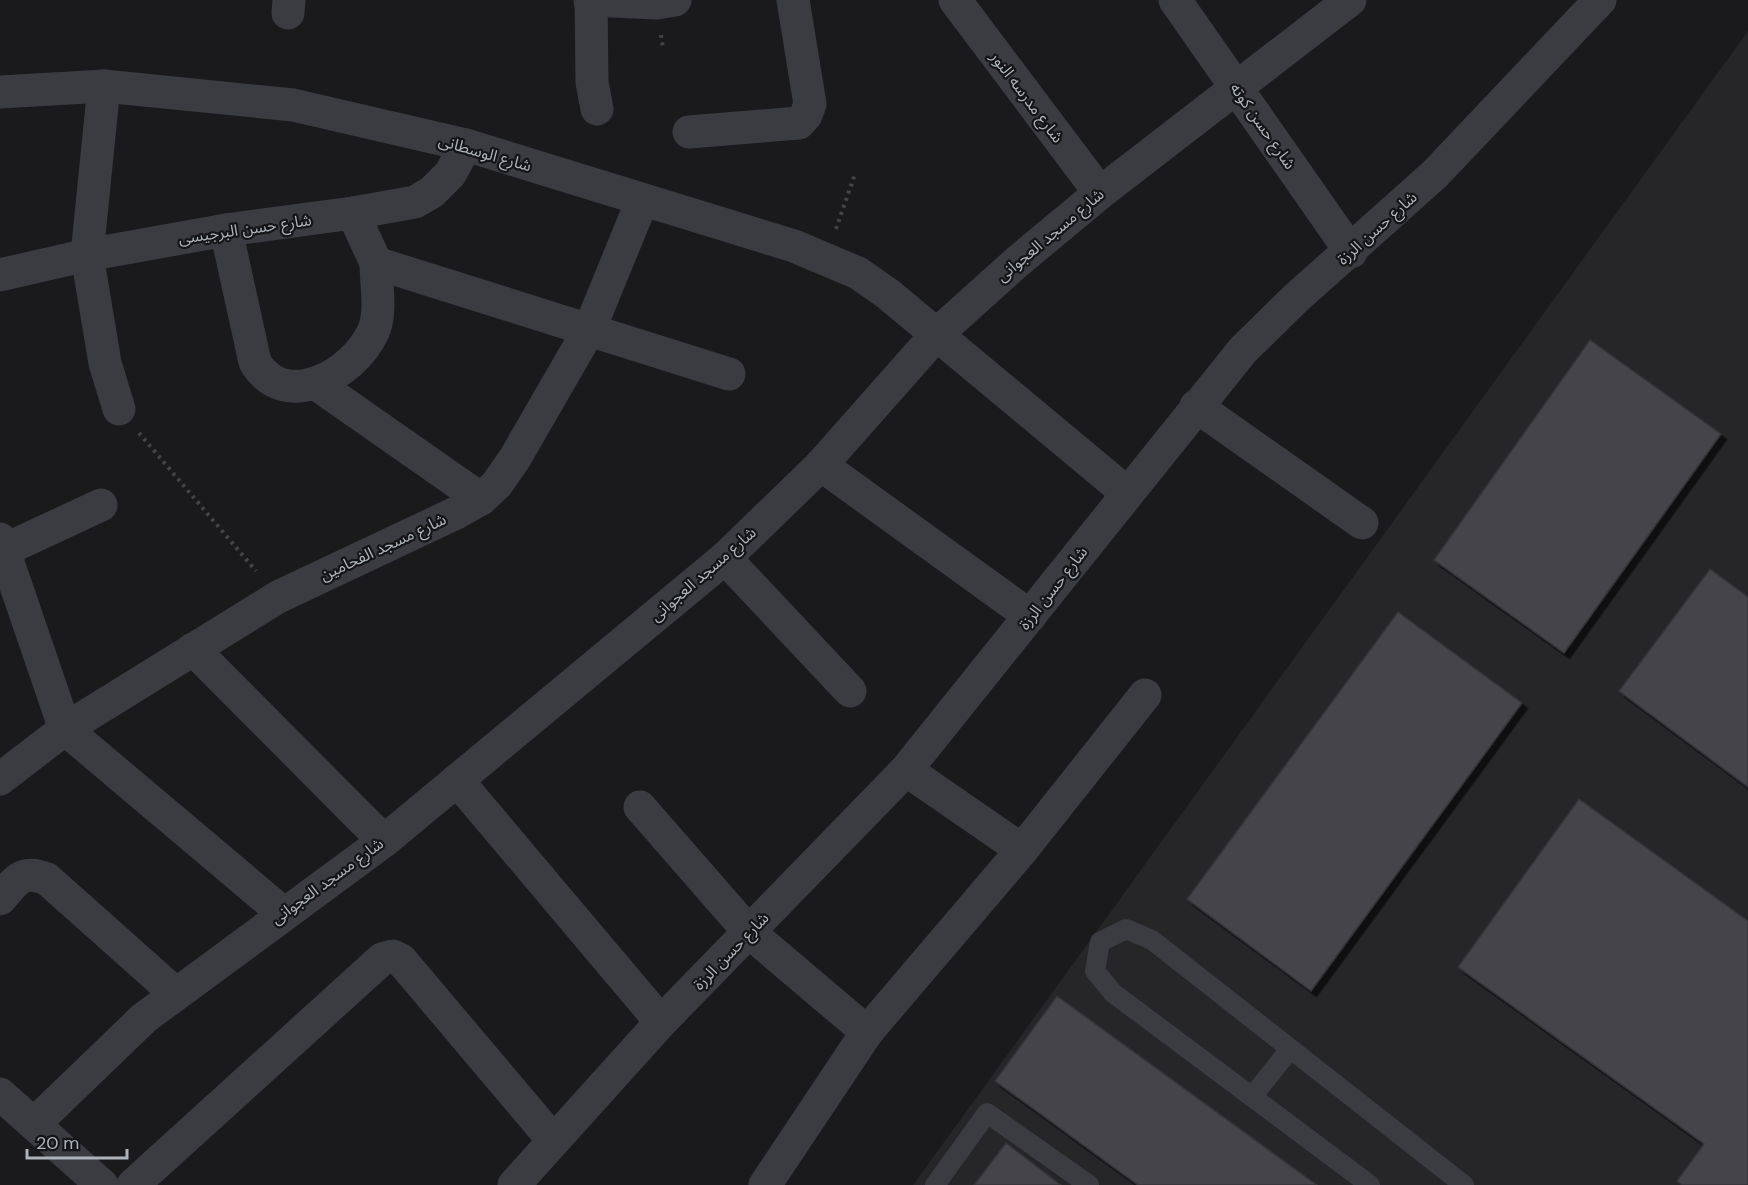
<svg xmlns="http://www.w3.org/2000/svg" width="1748" height="1185" viewBox="0 0 1748 1185" font-family="'DM Sans','Noto Sans Arabic',sans-serif">
	<style>
		.built { fill: #262629 }
		.building { fill: #444549; stroke: #343438; stroke-width: 1.5; filter: url(#shadow) }
		.lines { fill: none; stroke-linecap: round; stroke-linejoin: round }
		.path { stroke: #414448; stroke-width: 4; stroke-dasharray: 3 4.5; stroke-linecap: butt }
		.lane { stroke: #3b3c41; stroke-width: 20 }
		.street { stroke: #3b3c41; stroke-width: 33 }
		.labels { text-anchor: middle; dominant-baseline: central; stroke-width: 4.5; stroke-linejoin: round; paint-order: stroke }
		.street-label { font-size: 16px; fill: #acb3bb; stroke: #151517 }
	</style>
	<defs>
		<filter id="shadow"><feDropShadow dx="5.5" dy="5.5" stdDeviation="0" flood-color="#0009"/></filter>
	</defs>
	<rect width="100%" height="100%" fill="#1a1a1c"/>
	<polygon class="built" points="1748,31 1748,1185 913,1185"/>
	<g class="building">
		<polygon points="1590,340 1721,434 1564,653 1434,560"/>
		<polygon points="1710,569 1748,597 1748,787 1619,691"/>
		<polygon points="1398,612 1522,703 1311,991 1187,899"/>
		<polygon points="1579,799 1748,921 1748,1185 1682,1185 1677,1181 1704,1144 1458,967"/>
		<polygon points="1057,996 1317,1185 1138,1185 995,1081"/>
		<polygon points="1006,1143 1061,1185 974,1185"/>
	</g>
	<g class="lines">
		<g class="path">
			<polyline points="661,35 663,49"/>
			<polyline points="836,229 855,174"/>
			<polyline points="139,433 256,571"/>
		</g>
		<g class="lane">
			<polyline points="1252,1097 1290,1049"/>
			<polyline points="935,1185 987,1113 1089,1185"/>
			<polyline points="1370,1185 1113,993 1095,971 1100,942 1126,929 1152,940 1464,1185"/>
		</g>
		<g class="street">
			<polyline points="590,0 657,3 675,0"/>
			<polyline points="591,0 592,82 597,109"/>
			<polyline points="955,0 1100,193"/>
			<polyline points="1175,0 1351,252"/>
			<polyline points="288,13 289,0"/>
			<polyline points="104,86 87,255 105,363 119,409"/>
			<polyline points="0,92 104,86 293,105 466,145 794,246 858,273 888,294 1127,493"/>
			<polyline points="689,132 799,123 806,115 810,104 793,0"/>
			<polyline points="353,213 376,263 729,374"/>
			<path d="M226 230 255 362C285 413 354 374 373 332 382 313 376 284 376 263"/>
			<polyline points="0,275 87,255 226,230 353,213 415,202 432,192 450,174 466,145"/>
			<polyline points="315,383 481,499"/>
			<polyline points="1196,406 1362,523"/>
			<polyline points="821,465 1030,616"/>
			<polyline points="0,539 65,729 283,913"/>
			<polyline points="0,552 101,505"/>
			<polyline points="725,558 850,691"/>
			<polyline points="193,649 384,841"/>
			<polyline points="906,770 1022,850"/>
			<polyline points="0,779 65,729 278,597 458,512 481,499 497,484 515,458 590,328 642,201"/>
			<polyline points="457,780 661,1022"/>
			<polyline points="640,807 749,932 867,1032"/>
			<path d="M0 899C17 880 21 869 47 879L175 993"/>
			<polyline points="0,1094 102,1185"/>
			<polyline points="34,1124 144,1018 384,841 725,558 821,465 937,334 1017,262 1100,193 1350,0"/>
			<polyline points="133,1185 382,959 393,956 401,960 553,1140"/>
			<polyline points="514,1185 661,1022 906,770 1243,350 1295,299 1435,174 1600,0"/>
			<polyline points="765,1185 867,1032 1022,850 1145,695"/>
		</g>
	</g>
	<g class="labels">
		<g class="street-label">
			<text transform="translate(1027 97) rotate(53)">شارع مدرسه النور</text>
			<text transform="translate(1263 126) rotate(55)">شارع حسن كوته</text>
			<text transform="translate(485 153) rotate(16)">شارع الوسطانى</text>
			<text transform="translate(1377 228) rotate(-42)">شارع حسن الرزة</text>
			<text transform="translate(245 229) rotate(-8)">شارع حسن البرجيسى</text>
			<text transform="translate(1050 235) rotate(-40)">شارع مسجد العجوانى</text>
			<text transform="translate(383 547) rotate(-25)">شارع مسجد الفحامين</text>
			<text transform="translate(703 574) rotate(-41)">شارع مسجد العجوانى</text>
			<text transform="translate(1053 588) rotate(-52)">شارع حسن الرزة</text>
			<text transform="translate(327 881) rotate(-36)">شارع مسجد العجوانى</text>
			<text transform="translate(731 951) rotate(-46)">شارع حسن الرزة</text>
		</g>
	</g>
	<path d="M27 1149v9h100v-9" fill="none" stroke="#acb3bb" stroke-width="3"/>
	<text x="36" y="1149" font-size="18" fill="#acb3bb" stroke="#151517" stroke-width="4.5" paint-order="stroke">20 m</text>
</svg>
